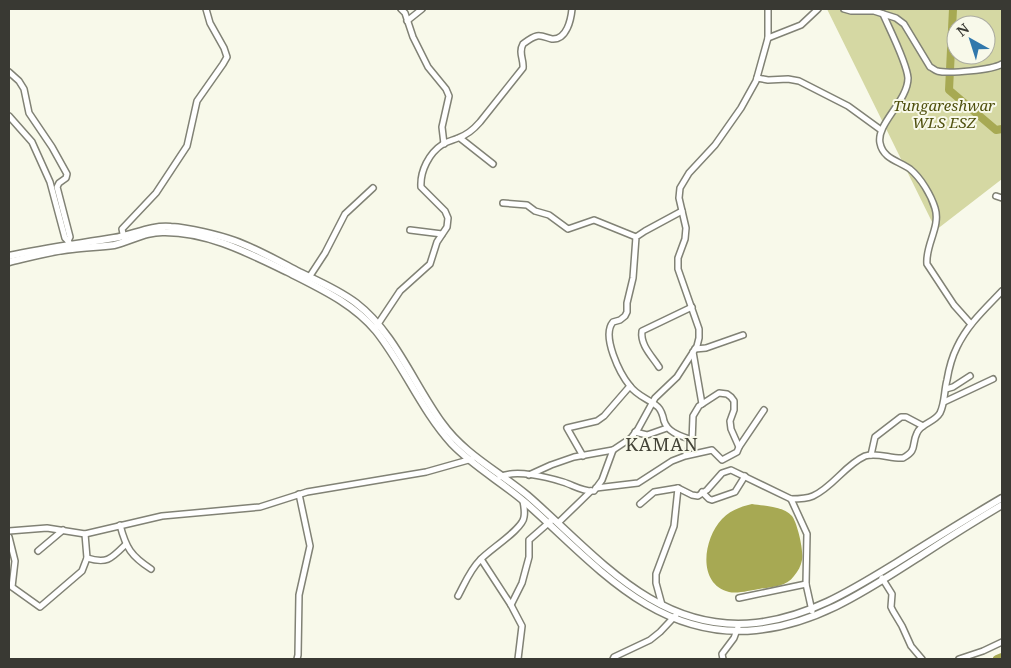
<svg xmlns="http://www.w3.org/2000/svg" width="1011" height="668" viewBox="0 0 1011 668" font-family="'Noto Serif',serif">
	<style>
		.green { fill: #d5d8a3; fill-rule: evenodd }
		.water { fill: #a7a953 }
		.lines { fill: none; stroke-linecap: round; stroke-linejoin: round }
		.river { stroke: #a7a953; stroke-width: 8 }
		.minor-casing { stroke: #818275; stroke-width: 8 }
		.major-casing { stroke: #818275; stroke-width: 9 }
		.minor { stroke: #fff; stroke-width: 5 }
		.major { stroke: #fff; stroke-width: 6 }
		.labels { text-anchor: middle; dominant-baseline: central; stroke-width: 4; stroke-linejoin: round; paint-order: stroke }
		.park-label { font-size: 15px; font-style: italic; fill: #4f500e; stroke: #f8f9ea }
		.quarter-label { font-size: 18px; letter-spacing: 1px; fill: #434337; stroke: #f8f9ea }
	</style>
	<rect width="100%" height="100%" fill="#f8f9ea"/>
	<path class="green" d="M827 9H1002V179L936 230ZM956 25H986V55H956Z"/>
	<path class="water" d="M752 504C764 506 783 506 792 516 797 522 804 551 802 560 801 566 798 571 794 576 786 587 772 587 759 589 751 590 738 594 729 592 697 584 703 539 722 519 731 510 740 507 752 504Z"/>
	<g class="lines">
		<g class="river">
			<polyline points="953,9 949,90 996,130 1002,129"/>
			<polyline points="997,659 1002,657"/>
		</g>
		<g class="minor-casing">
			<g id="minor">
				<polyline points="401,9 405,13 413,37 428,67 446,89 449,96 442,127 444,144"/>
				<path d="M844 9 851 11H874L896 18 904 24 930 67C931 67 936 71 937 71 949 74 992 70 1002 64"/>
				<path d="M883 14C889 28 907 63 908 78 908 101 876 124 880 143 883 159 899 161 910 169 921 178 931 195 935 208 941 227 925 245 927 264L954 305 970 323"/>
				<polyline points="407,21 422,9"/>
				<polyline points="768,38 801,25 818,9"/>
				<polyline points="9,72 19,81 24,89 29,113 52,147 67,174 66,178 59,183 57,187 70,237 68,241"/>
				<polyline points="757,78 768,80 788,79 799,81 848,106 881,130"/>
				<polyline points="9,116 32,142 50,182 65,238 69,242"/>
				<polyline points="460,138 493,164"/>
				<polyline points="996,196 1002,198"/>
				<polyline points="503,203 527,205 535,211 549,215 568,229 594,220 636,237"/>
				<path d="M682 211 645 231 636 237 633 278 627 303V312L625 316 620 320 613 322C601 336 620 374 630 386 637 396 649 399 658 407 662 411 663 416 664 421 668 433 681 436 692 440"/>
				<polyline points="410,230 442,234"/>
				<polyline points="124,238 122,229 156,193 187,146 197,101 223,64 227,57 224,48 210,23 206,9"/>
				<polyline points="308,279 325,253 345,214 373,188"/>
				<path d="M376 327 400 291 430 264 437 242 447 227 448 218 445 211 421 187C420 171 429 153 443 144 448 141 454 140 458 138 467 135 474 129 480 122L523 68C524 59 518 53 523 44 527 41 532 37 537 36 542 35 547 38 552 39 567 40 571 19 572 9"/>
				<polyline points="695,349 706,348 743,335"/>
				<polyline points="693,352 702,404"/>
				<path d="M659 367C652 356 640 345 642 331L692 307"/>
				<polyline points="946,389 953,387 970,376"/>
				<polyline points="944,402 993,379"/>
				<polyline points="635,432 647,435 667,428"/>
				<polyline points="739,447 764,410"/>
				<polyline points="871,455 875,437 901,417 906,417 923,426"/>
				<polyline points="583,456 567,428 597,421 604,416 630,386"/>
				<polyline points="529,475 551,465 574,457 613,450"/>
				<path d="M500 477C515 469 547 477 563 482 573 485 583 492 594 491L602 480 613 450 631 438 638 429 655 398 677 377 697 346 699 338V329L678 269V258L685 239 686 228 679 198 680 188 689 173 715 145 741 108 756 81 768 38V9"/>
				<polyline points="596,488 638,483 672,461 685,456 712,450 722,460 737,452 739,447 731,429 730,421 734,410 734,401 731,397 727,394 719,393 699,406 693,416 692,442 685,456"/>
				<polyline points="702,492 709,499 712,500 735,492 745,476"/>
				<path d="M791 499C798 499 806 499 813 496 833 487 845 465 865 456 877 452 891 459 903 458 918 450 911 445 917 433 921 423 934 423 940 413 945 403 944 391 947 380 949 368 952 357 957 347 968 324 985 309 1002 291"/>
				<polyline points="640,504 654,492 678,488 692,495 698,496 707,490 722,473 731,470 791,499 807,534 806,584 812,611"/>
				<polyline points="558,523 591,491"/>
				<path d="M120 525C126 548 131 556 151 569"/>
				<polyline points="9,531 47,528 85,534 162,516 260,507 307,492 426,472 472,459"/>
				<polyline points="9,537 15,561 12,587 40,607 82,571 87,558 85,534"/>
				<polyline points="38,551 63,530"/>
				<path d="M87 558C107 564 111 559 125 545"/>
				<polyline points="481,559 511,605 522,626 518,659"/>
				<polyline points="882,578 892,594 891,607 893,611 902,626 911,646 922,659"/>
				<path d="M458 596C465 583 470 570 480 560 490 549 523 529 524 517 525 512 524 506 523 501"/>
				<polyline points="739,598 806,584"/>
				<polyline points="511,605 522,583 529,557 529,540 553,519"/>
				<polyline points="662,605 656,583 656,574 674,526 678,488"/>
				<polyline points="297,659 298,655 299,595 310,546 299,494"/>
				<polyline points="613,659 614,657 650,640 660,632 676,615"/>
				<polyline points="723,659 722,654 734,638 738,627"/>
				<polyline points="959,659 983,651 1002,642"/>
			</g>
		</g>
		<g class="major-casing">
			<g id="major">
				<path d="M9 256C44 248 78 244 114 238 133 235 151 225 171 227 189 228 218 235 235 241 257 249 278 261 299 272 318 281 339 290 356 303 395 333 413 383 442 423 464 454 498 471 527 495 595 554 656 634 756 623 809 617 852 590 896 563 931 541 966 519 1002 498"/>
				<path d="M9 262C30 257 51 251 72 249 86 247 100 247 114 245 131 241 147 231 165 232 209 232 250 254 288 272 319 288 353 303 376 331 404 366 421 410 452 444 474 467 502 482 526 503 594 563 655 640 756 630 819 624 870 588 922 555 948 538 975 521 1002 505"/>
			</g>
		</g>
		<use href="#minor" class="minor"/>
		<use href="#major" class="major"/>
	</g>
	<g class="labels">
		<g class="park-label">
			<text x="944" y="105">Tungareshwar<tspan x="944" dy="17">WLS ESZ</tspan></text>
		</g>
		<g class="quarter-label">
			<text x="662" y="444">KAMAN</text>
		</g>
	</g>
	<rect width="1011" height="668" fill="none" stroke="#393933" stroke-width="20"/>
	<g transform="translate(971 40) rotate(321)"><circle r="24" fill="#f8f9ea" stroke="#acaca1"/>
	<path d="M0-4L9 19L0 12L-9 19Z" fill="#3178ac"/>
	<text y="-8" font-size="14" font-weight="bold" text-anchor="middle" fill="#393933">N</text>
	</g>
</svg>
